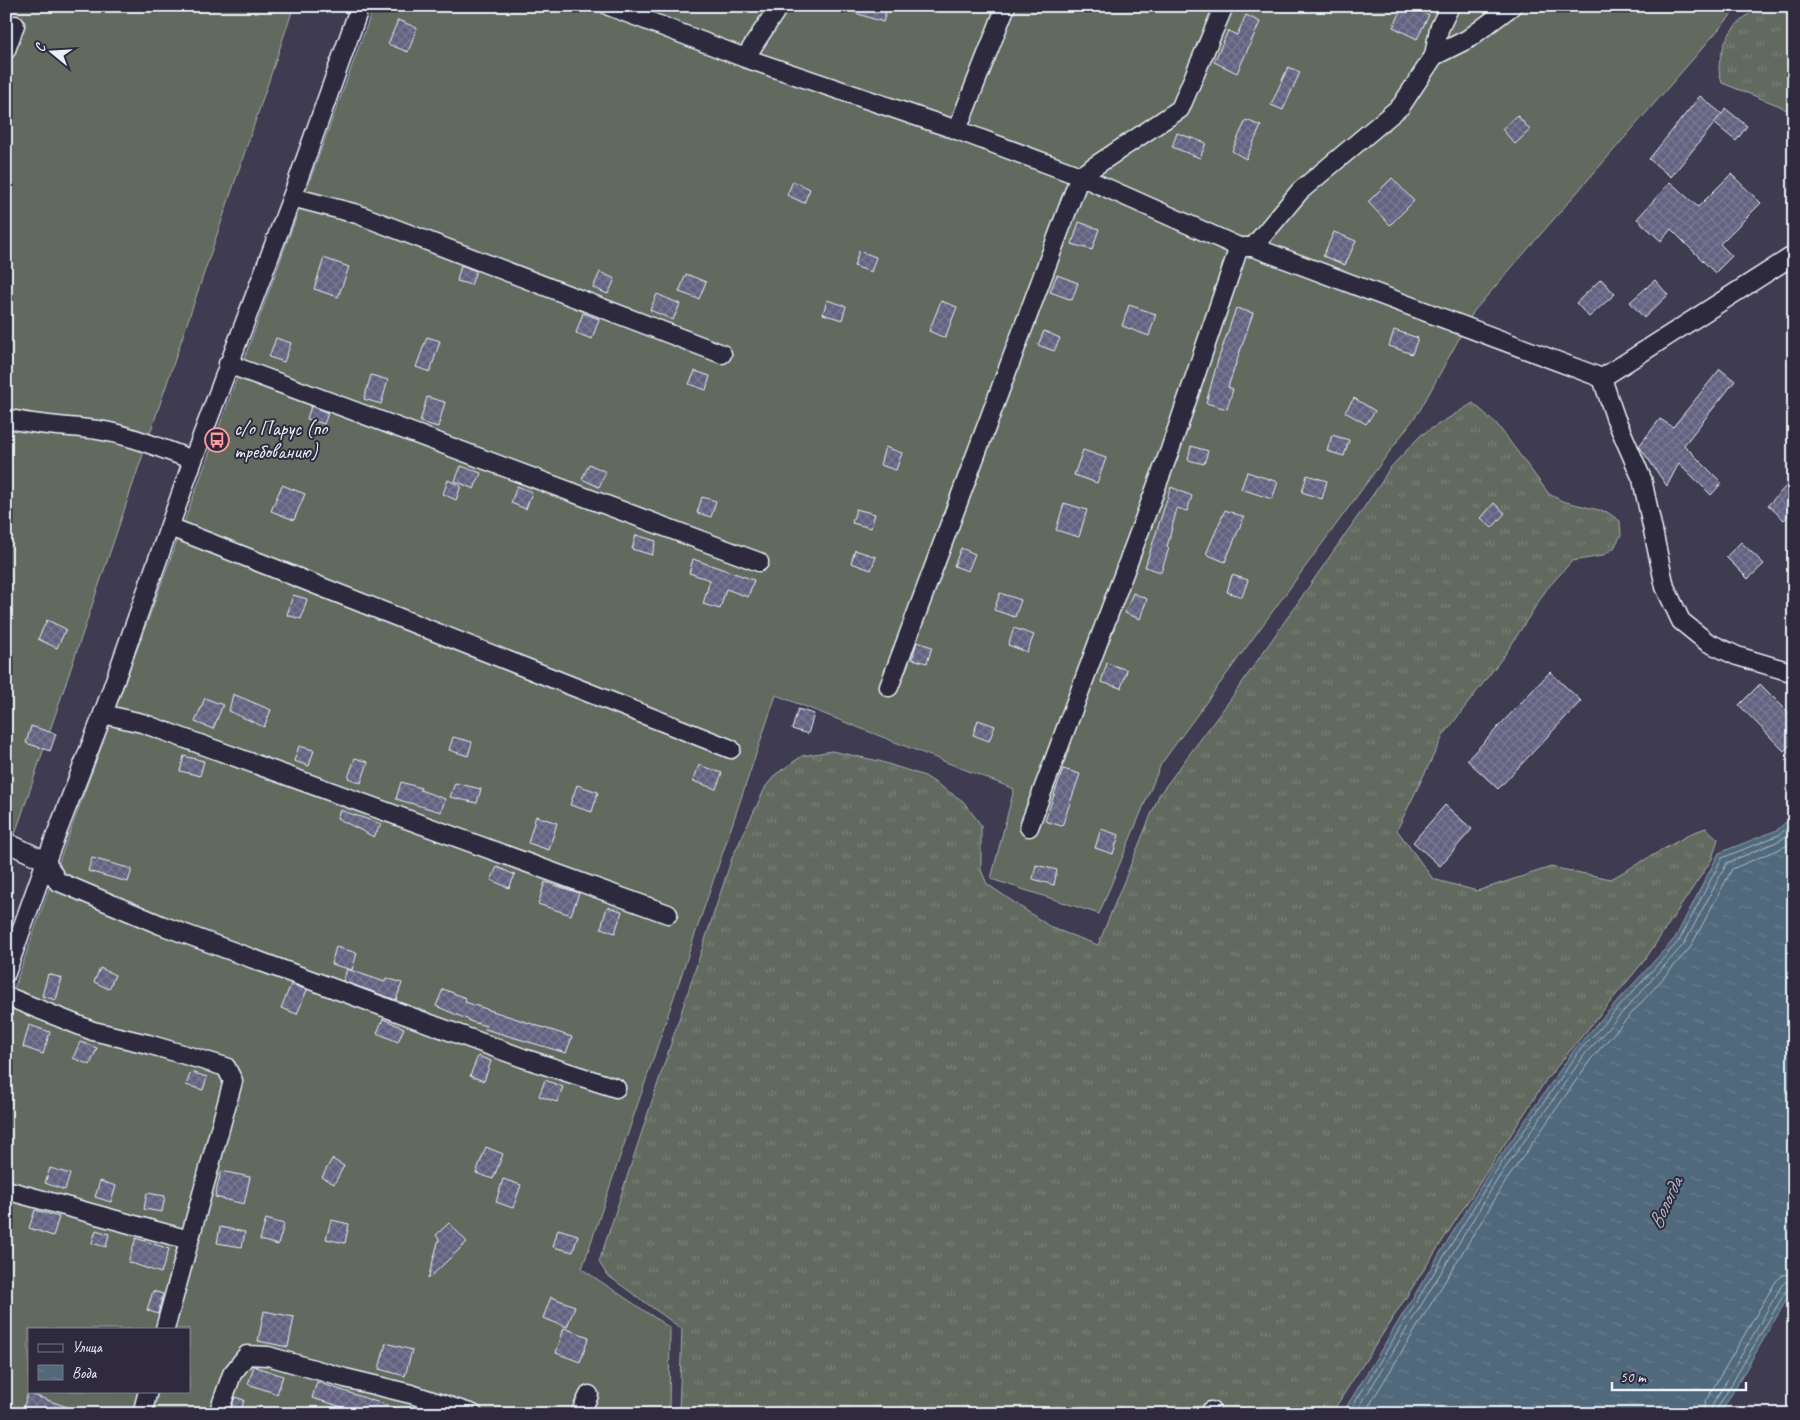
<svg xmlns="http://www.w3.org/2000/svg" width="1800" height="1420" viewBox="0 0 1800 1420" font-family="Caveat,sans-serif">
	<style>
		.grass { fill: url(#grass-tufts); stroke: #a5aeac }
		.garden { fill: #626b5f; stroke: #a5aeac; fill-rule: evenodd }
		.water { fill: url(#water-ripples); stroke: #8d9fad }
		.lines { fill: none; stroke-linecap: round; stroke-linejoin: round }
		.shore { stroke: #acbbc6; stroke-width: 1 }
		.building { fill: url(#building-cross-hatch); stroke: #e8f1f8 }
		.minor-casing { stroke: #e8f1f8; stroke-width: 21 }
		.minor { stroke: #2f2a3d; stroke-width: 18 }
		.labels { text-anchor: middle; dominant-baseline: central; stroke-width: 4; stroke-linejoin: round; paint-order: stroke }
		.poi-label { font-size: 20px; fill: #e8f1f8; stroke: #2f2a3d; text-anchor: start }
		.water-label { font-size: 21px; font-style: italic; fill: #acbbc6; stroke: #2f2a3d }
	</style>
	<defs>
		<pattern id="grass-tufts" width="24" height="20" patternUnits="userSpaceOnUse" patternTransform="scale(1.25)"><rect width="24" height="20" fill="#626b5f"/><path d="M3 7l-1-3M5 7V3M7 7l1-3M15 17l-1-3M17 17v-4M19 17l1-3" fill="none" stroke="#788177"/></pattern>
		<pattern id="water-ripples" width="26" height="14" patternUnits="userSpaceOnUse" patternTransform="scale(1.25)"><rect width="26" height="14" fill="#51697b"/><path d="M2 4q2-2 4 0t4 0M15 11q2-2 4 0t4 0" fill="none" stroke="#6a7f8e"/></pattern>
		<pattern id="building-cross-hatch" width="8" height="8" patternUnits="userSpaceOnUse" patternTransform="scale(1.25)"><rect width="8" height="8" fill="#646280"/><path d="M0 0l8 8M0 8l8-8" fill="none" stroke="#7a7993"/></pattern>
	</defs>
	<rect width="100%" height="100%" fill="#3f3b51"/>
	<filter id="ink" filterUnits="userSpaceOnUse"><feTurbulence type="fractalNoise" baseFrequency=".02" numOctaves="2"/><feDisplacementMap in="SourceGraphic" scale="10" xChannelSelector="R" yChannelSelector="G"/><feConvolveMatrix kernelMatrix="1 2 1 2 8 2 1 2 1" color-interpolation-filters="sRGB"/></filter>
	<g filter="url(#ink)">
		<g class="grass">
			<path d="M1758 6H1794V115L1780 106 1722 83C1718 70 1718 66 1722 52 1727 29 1741 21 1758 6Z"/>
			<polygon points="1473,403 1496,423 1549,494 1562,501 1607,512 1620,521 1621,535 1614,548 1602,556 1572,561 1546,590 1506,653 1443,736 1397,830 1433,879 1477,891 1551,867 1611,879 1692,833 1706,828 1718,839 1712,859 1644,961 1546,1080 1331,1414 679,1414 682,1329 607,1275 599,1262 732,858 766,786 776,774 802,756 832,751 879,761 925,776 963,801 981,825 981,870 987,884 1052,928 1098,945 1159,795 1230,700 1381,483 1389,469 1421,435"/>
		</g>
		<g class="garden">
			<polygon points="6,6 294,6 6,861"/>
			<path d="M374 6H1739L1474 311 1420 410 1161 764 1099 914 991 879 1014 789 776 695 582 1269 670 1328 669 1414H6V1011L50 886ZM29 1329H189V1391H29Z"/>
		</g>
		<polygon class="water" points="1794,815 1794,1287 1720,1414 1342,1414 1490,1171 1576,1047 1675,938 1719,853 1777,830"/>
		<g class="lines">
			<g class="shore">
				<polyline points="1348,1414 1494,1174 1580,1050 1679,941 1722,858 1779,835 1794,822"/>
				<polyline points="1355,1414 1499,1177 1585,1054 1684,944 1727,863 1781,840 1794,830"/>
				<polyline points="1364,1414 1506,1181 1591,1059 1690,948 1732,869 1784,847 1794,840"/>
				<polyline points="1702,1414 1705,1402 1776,1281 1783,1275 1794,1272"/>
				<polyline points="1710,1414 1712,1406 1782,1285 1787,1281 1794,1280"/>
				<polyline points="1716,1414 1717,1409 1787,1289 1794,1286"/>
			</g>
		</g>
		<g class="building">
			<polygon points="843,6 888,6 883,22 843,9"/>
			<polygon points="1404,6 1411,6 1429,15 1417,39 1393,27"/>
			<polygon points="1246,15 1260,22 1237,73 1214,62 1228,31 1237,35"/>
			<polygon points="398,20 417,28 408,52 388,44"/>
			<polygon points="1288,67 1300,72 1283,110 1271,105"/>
			<polygon points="1700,96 1722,114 1671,177 1649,159"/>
			<polygon points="1726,109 1747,126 1736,141 1714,123"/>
			<polygon points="1517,115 1530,130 1515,144 1502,129"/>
			<polygon points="1246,120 1261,126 1246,159 1232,151"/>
			<polygon points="1177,133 1206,143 1200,158 1172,147"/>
			<polygon points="1731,174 1761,203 1720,244 1732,256 1715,273 1671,229 1661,241 1637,219 1670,182 1698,207"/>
			<polygon points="1392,178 1414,201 1390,225 1368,202"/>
			<polygon points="793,181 810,189 804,203 787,195"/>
			<polygon points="1079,222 1099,229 1092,250 1072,244"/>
			<polygon points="1334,232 1356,241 1345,265 1323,256"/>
			<polygon points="859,251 876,257 871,272 854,266"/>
			<polygon points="324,258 349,267 338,297 314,289"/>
			<polygon points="461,265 476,271 471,285 457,281"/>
			<polygon points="600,272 615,279 608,294 593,288"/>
			<polygon points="686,274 706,282 699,299 679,292"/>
			<polygon points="1057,275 1078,283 1072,300 1050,292"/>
			<polygon points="1601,279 1615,294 1589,317 1576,303"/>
			<polygon points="1655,280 1668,295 1644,318 1630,302"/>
			<polygon points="657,294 680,304 673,320 650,310"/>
			<polygon points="827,300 846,306 842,320 823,314"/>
			<polygon points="941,301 957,307 945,338 929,331"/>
			<polygon points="1129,305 1156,314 1149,336 1122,326"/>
			<polygon points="1236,308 1253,313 1228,387 1233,389 1227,409 1206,403 1218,360"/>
			<polygon points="583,313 599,319 592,339 576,333"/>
			<polygon points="1394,330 1418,338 1412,354 1389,346"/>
			<polygon points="1044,331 1060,338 1054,351 1038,345"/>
			<polygon points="427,337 440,341 430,372 416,367"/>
			<polygon points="276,338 291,343 284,362 269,357"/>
			<polygon points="1720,369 1735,381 1684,445 1722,483 1711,495 1679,463 1667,486 1639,446 1660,419 1673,427"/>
			<polygon points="695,371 710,376 706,390 689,384"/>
			<polygon points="371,375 388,380 381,404 364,399"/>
			<polygon points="427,397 445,402 438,427 420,422"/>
			<polygon points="1354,398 1375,411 1366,424 1345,412"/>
			<polygon points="311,406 328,413 324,424 307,419"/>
			<polygon points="1332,435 1349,440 1344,456 1327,451"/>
			<polygon points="1191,446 1208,451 1204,464 1188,460"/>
			<polygon points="885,447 902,453 896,470 880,465"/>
			<polygon points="1083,450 1106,458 1097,483 1074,475"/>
			<polygon points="589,464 606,472 599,487 582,479"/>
			<polygon points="461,466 481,473 474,489 455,481"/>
			<polygon points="1247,472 1278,482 1272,499 1241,489"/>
			<polygon points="1307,475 1327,481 1322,499 1302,492"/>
			<polygon points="1794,478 1794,510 1784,520 1768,505"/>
			<polygon points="448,480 461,486 456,500 443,494"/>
			<polygon points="282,485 305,494 294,520 271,511"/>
			<polygon points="517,486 532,492 526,509 511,503"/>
			<polygon points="1171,487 1192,496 1187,511 1177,508 1167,547 1169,548 1161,572 1145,567"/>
			<polygon points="702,497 716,501 711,517 697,513"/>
			<polygon points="1064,503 1087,510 1079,537 1056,530"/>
			<polygon points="1494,503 1505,513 1492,528 1481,518"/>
			<polygon points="856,509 875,514 871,528 852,523"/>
			<polygon points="1225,510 1244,517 1225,562 1206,554"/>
			<polygon points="636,535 656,541 652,555 632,549"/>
			<polygon points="1741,542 1764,564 1748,579 1726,557"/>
			<polygon points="961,548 975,554 968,571 954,566"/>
			<polygon points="855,550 876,557 871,570 851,563"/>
			<polygon points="693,559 754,580 748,597 726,589 720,609 703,604 710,580 689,573"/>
			<polygon points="1232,575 1248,580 1242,597 1227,592"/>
			<polygon points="1000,593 1021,600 1015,617 994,610"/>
			<polygon points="1133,593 1147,599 1140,619 1125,613"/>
			<polygon points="293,595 307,599 301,619 287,615"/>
			<polygon points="47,620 66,629 57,648 38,639"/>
			<polygon points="1014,628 1034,635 1027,652 1008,645"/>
			<polygon points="917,642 932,647 927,663 912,659"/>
			<polygon points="1107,663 1127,670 1121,688 1101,682"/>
			<polygon points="1550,672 1581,701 1498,789 1467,760"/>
			<polygon points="1760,684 1794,718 1794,741 1784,751 1739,705"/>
			<polygon points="233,694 271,710 264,727 229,711"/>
			<polygon points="205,698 223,705 213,729 195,722"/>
			<polygon points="798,709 814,714 808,734 792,729"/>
			<polygon points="978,720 995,726 989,741 973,735"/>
			<polygon points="31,726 56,734 50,751 26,743"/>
			<polygon points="453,737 472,742 468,756 449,750"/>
			<polygon points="299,746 314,750 309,766 294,761"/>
			<polygon points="184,756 204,761 200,776 180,771"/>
			<polygon points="355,758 368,762 361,783 348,778"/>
			<polygon points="699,765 722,773 716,789 693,781"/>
			<polygon points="1063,769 1080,774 1062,826 1045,821"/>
			<polygon points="401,782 421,788 420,790 445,799 441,812 396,799"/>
			<polygon points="455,783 481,789 477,803 450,797"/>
			<polygon points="577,785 598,792 592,812 570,805"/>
			<polygon points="1445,805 1472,829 1440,866 1413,842"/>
			<polygon points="340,810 381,824 374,837 337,818"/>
			<polygon points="536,816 557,823 549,850 528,843"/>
			<polygon points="1101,829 1119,835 1113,854 1095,848"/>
			<polygon points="92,858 132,869 128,882 88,871"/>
			<polygon points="1036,865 1057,870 1054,885 1033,879"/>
			<polygon points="497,867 515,875 509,888 491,880"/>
			<polygon points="545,882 579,893 571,915 538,904"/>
			<polygon points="607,907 622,911 615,933 601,928"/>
			<polygon points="336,947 357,953 352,970 331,964"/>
			<polygon points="100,968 115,975 109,989 94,982"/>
			<polygon points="347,969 385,982 386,978 402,983 396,1000 343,981"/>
			<polygon points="48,974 62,978 56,1000 42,996"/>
			<polygon points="291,984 307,990 297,1014 281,1008"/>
			<polygon points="443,989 466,998 465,1002 572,1037 566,1053 485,1029 486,1026 469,1021 469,1020 436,1006"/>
			<polygon points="383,1019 404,1028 398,1042 377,1033"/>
			<polygon points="29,1025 50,1032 43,1054 23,1047"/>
			<polygon points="80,1042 97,1048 90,1065 73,1058"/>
			<polygon points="478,1056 491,1061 484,1081 470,1076"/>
			<polygon points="191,1072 207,1077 203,1090 186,1085"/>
			<polygon points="545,1080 563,1087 557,1102 539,1096"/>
			<polygon points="486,1147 503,1154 493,1179 476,1173"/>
			<polygon points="332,1159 344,1166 334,1184 322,1177"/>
			<polygon points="50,1168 70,1174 65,1190 45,1183"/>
			<polygon points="221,1171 250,1177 244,1204 215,1197"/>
			<polygon points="503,1179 521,1185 513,1208 496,1202"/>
			<polygon points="100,1181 116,1186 111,1202 95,1197"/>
			<polygon points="147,1193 165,1196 162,1212 144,1209"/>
			<polygon points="35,1210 59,1217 53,1236 29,1228"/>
			<polygon points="266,1219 284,1224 278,1245 260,1240"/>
			<polygon points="331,1220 349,1224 345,1243 326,1239"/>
			<polygon points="449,1223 467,1242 428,1279 439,1239 436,1235"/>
			<polygon points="220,1227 245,1232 242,1247 217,1243"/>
			<polygon points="558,1229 578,1235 573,1252 553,1247"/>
			<polygon points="96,1230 109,1234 106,1247 92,1243"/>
			<polygon points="136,1238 169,1249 161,1273 128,1262"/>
			<polygon points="153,1291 163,1294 158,1314 147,1310"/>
			<polygon points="551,1297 575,1306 567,1327 543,1318"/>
			<polygon points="264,1311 294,1317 288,1347 258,1341"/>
			<polygon points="564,1328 589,1337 580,1362 556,1353"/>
			<polygon points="386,1343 412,1350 405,1376 379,1369"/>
			<polygon points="254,1366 283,1376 277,1394 248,1384"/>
			<polygon points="317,1382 404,1411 404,1414 355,1414 356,1411 312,1398"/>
			<polygon points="28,1393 81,1412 81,1414 21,1414"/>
			<polygon points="235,1397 244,1400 240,1414 229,1414"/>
		</g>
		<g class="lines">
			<g class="minor-casing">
				<g id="minor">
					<polyline points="609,6 745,58 957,130 1080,176 1239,247 1253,247 1602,378"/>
					<polyline points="6,50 15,25"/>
					<polyline points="1434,56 1439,29 1450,6"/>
					<polyline points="745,58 779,6"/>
					<polyline points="957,130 1006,6"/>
					<polyline points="292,197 357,214 722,354"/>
					<polyline points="1253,247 1300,191 1401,106 1434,56 1468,39 1512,6"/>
					<polyline points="228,364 759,562"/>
					<polyline points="1602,378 1615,417 1642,479 1665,587 1681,621 1707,642 1737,656 1794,673"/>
					<polyline points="1602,378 1794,255"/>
					<path d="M6 418C37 426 67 426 98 430 131 435 162 449 193 460"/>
					<polyline points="170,527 731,749"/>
					<polyline points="889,687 1080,176 1180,109 1224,6"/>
					<polyline points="103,714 142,723 668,914"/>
					<polyline points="1029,827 1170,450 1239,247"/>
					<polyline points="6,842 46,861 57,881 161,925 523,1058 616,1088"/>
					<polyline points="6,973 46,861 103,714 193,460 292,197 360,6"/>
					<polyline points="6,996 93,1031 148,1044 226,1067 233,1081 165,1329"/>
					<polyline points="6,1190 189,1240"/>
					<polyline points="142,1414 148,1391"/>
					<polyline points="218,1414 232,1374 247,1355 268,1356 345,1378 411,1394 473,1414"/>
					<polyline points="580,1414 589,1395"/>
					<polyline points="1210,1414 1211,1411"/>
				</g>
			</g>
			<use href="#minor" class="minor"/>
		</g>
	</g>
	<defs>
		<g id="bus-ring" transform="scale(1.25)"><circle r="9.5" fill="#2f2a3d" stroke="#ff9aa2" stroke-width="1.5"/><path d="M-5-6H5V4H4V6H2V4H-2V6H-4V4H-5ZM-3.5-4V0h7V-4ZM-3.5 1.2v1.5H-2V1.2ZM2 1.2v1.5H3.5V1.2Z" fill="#ff9aa2"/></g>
	</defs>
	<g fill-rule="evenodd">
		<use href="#bus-ring" x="217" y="440"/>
	</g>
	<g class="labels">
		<g class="poi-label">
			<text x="234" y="428">с/о Парус (по<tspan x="234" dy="23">требованию)</tspan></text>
		</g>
		<g class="water-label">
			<text transform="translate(1665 1203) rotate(-65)">Вологда</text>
		</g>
	</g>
	<rect width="1800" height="1420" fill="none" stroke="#2f2a3d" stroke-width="25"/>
	<rect x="12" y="12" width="1775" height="1395" fill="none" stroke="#e8f1f8" stroke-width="2" filter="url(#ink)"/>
	<rect x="28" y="1328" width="162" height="65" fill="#2f2a3d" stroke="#797a88"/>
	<rect x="38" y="1344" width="25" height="8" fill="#2f2a3d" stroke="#797a88"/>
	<text x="72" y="1352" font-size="15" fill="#e8f1f8">Улица</text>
	<rect x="38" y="1365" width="25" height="15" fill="url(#water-ripples)" stroke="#797a88"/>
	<text x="72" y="1378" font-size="15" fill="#e8f1f8">Вода</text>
	<g transform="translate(52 52) rotate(288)" stroke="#2f2a3d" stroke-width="4" paint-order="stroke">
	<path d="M0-4L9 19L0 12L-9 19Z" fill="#e8f1f8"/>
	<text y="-8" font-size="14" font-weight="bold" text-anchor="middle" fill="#e8f1f8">С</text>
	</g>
	<path d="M1612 1382v8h134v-8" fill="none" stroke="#e8f1f8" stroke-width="2.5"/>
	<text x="1620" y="1382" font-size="15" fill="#e8f1f8" stroke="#2f2a3d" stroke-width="4" paint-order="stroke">50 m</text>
</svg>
